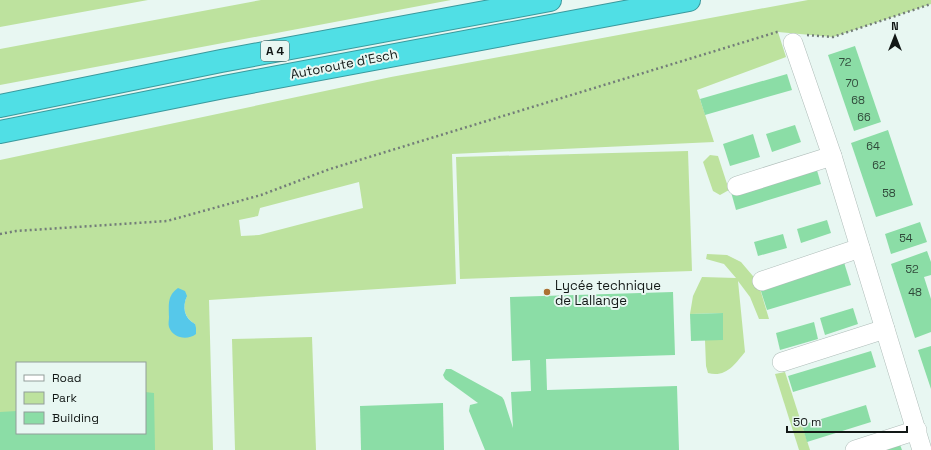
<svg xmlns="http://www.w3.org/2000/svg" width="931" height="450" viewBox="0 0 931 450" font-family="'Space Grotesk',sans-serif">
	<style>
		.green { fill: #bde29e; fill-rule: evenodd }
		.water { fill: #56c8ea }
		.building { fill: #8bdda6 }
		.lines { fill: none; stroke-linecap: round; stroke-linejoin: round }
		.minor-casing { stroke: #afbdb9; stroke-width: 20 }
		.highway-casing { stroke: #3a999d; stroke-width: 24 }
		.path { stroke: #737d79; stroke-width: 2.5; stroke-dasharray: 2 3; stroke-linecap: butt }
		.minor { stroke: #fff; stroke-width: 19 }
		.highway { stroke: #50dfe5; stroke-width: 22 }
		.poi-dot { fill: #ac7133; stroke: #e8f7f2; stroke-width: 1.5 }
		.labels { text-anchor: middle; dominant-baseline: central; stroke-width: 4; stroke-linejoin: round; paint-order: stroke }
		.number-label { font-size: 11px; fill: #30493a }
		.shield { fill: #e8f7f2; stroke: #525b58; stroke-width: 1 }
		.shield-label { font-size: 12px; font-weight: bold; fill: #121816 }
		.street-label { font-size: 13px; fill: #121816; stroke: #e8f7f2 }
		.poi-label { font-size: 13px; fill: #121816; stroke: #e8f7f2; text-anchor: start }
	</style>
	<rect width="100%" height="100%" fill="#e8f7f2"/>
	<g class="green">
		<polygon points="0,0 148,0 0,27"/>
		<polygon points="261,0 451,0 0,85 0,49"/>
		<path d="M808 0H931V4L833 37 778 32 786 57 697 90 714 142 452 154 456 284 209 300 213 450H0V160L391 77ZM359 182 363 208 259 235 241 236 239 220 258 216 260 208ZM187 296C182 307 184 318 195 324L169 327ZM17 363H145V433H17Z"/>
		<polygon points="688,151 692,271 460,279 456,157"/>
		<polygon points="710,155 718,156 729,190 720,195 713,191 703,162"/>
		<path d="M707 254 727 255 741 262 758 282 769 319H759L750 297 738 281 745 352C735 364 726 378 708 373L706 366 705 340H723V313L690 314 693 296 702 277 736 278 724 264 706 259Z"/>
		<polygon points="312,337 316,450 235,450 232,339"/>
		<polygon points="785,372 810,450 799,450 775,374"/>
	</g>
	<path class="water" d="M178 288 185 291 187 296C182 307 184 318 195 324L196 328V334C187 341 173 338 169 327 168 324 169 320 169 317 169 304 167 296 178 288Z"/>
	<g class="building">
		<polygon points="855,46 881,122 854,131 828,55"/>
		<polygon points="787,74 792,90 705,115 700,99"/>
		<polygon points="795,125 801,142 772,152 766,134"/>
		<polygon points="888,130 913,205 876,217 851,143"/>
		<polygon points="753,134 760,157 730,166 723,144"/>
		<polygon points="816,167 821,184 736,210 731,192"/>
		<polygon points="827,220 831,233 801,243 797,229"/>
		<polygon points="920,222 927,242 891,254 885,234"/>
		<polygon points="783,234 787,248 758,256 754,242"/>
		<polygon points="927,251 931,262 931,275 924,277 931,299 931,332 915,338 891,264"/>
		<polygon points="843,259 851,285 767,310 759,285"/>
		<polygon points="673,292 675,355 546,359 547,390 677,386 679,450 485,450 469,411 470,405 478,403 445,379 443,375 446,369 451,369 502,397 504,400 513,428 511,392 531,391 530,360 512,361 510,297"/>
		<polygon points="853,308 858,324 825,335 820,318"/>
		<polygon points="723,313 723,340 691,341 690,314"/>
		<polygon points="814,322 818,339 780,350 776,333"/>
		<polygon points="931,346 931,389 918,350"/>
		<polygon points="871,351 876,367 793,392 788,376"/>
		<polygon points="145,392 154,393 155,450 0,450 0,412 17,411 17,433 145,433"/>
		<polygon points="443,403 444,450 361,450 360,406"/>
		<polygon points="866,405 871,422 807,442 802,425"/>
		<polygon points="899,442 902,450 875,450"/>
	</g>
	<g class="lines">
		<g class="minor-casing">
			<g id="minor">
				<polyline points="793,43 832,156 922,450"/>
				<polyline points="737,186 832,156"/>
				<polyline points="762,281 860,248"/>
				<polyline points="782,362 885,329"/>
				<polyline points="855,450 917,430"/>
			</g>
		</g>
		<g class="highway-casing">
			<g id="highway">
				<polyline points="0,106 221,61 550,0"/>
				<polyline points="0,132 224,87 689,0"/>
			</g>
		</g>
		<g class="path">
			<polyline points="807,35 833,37 931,4"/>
			<polyline points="0,234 16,231 167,221 261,195 330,169 777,32 780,32"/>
		</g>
		<use href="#minor" class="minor"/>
		<use href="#highway" class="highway"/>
	</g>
	<circle class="poi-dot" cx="547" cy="292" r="4"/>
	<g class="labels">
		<g class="number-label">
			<text x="845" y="62">72</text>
			<text x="852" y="83">70</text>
			<text x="858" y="100">68</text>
			<text x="864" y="117">66</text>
			<text x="873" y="146">64</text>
			<text x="879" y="165">62</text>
			<text x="889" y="193">58</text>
			<text x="906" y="238">54</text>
			<text x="912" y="269">52</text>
			<text x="915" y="292">48</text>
		</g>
		<rect class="shield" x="261" y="41" width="28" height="20" rx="3"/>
		<g class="shield-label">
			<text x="275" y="51">A 4</text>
		</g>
		<g class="street-label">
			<text transform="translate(344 64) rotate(-11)">Autoroute d'Esch</text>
		</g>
		<g class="poi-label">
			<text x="555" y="285">Lycée technique<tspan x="555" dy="15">de Lallange</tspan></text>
		</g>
	</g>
	<rect x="16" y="362" width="130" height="72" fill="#e8f7f2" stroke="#929e9a"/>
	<rect x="24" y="375" width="20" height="6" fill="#ffffff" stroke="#929e9a"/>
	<text x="52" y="382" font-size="12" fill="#121816">Road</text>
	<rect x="24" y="392" width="20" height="12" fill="#bde29e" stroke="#929e9a"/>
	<text x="52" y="402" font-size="12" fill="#121816">Park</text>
	<rect x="24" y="412" width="20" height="12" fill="#8bdda6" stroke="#929e9a"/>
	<text x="52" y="422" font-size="12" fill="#121816">Building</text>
	<g transform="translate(895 36)" stroke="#e8f7f2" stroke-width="3" paint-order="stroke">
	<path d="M0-3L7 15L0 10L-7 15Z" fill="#121816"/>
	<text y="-6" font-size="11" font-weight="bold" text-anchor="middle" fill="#121816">N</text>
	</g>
	<path d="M787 426v6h120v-6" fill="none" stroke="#121816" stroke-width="2"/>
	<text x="793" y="426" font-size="12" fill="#121816" stroke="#e8f7f2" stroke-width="3" paint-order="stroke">50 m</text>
</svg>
